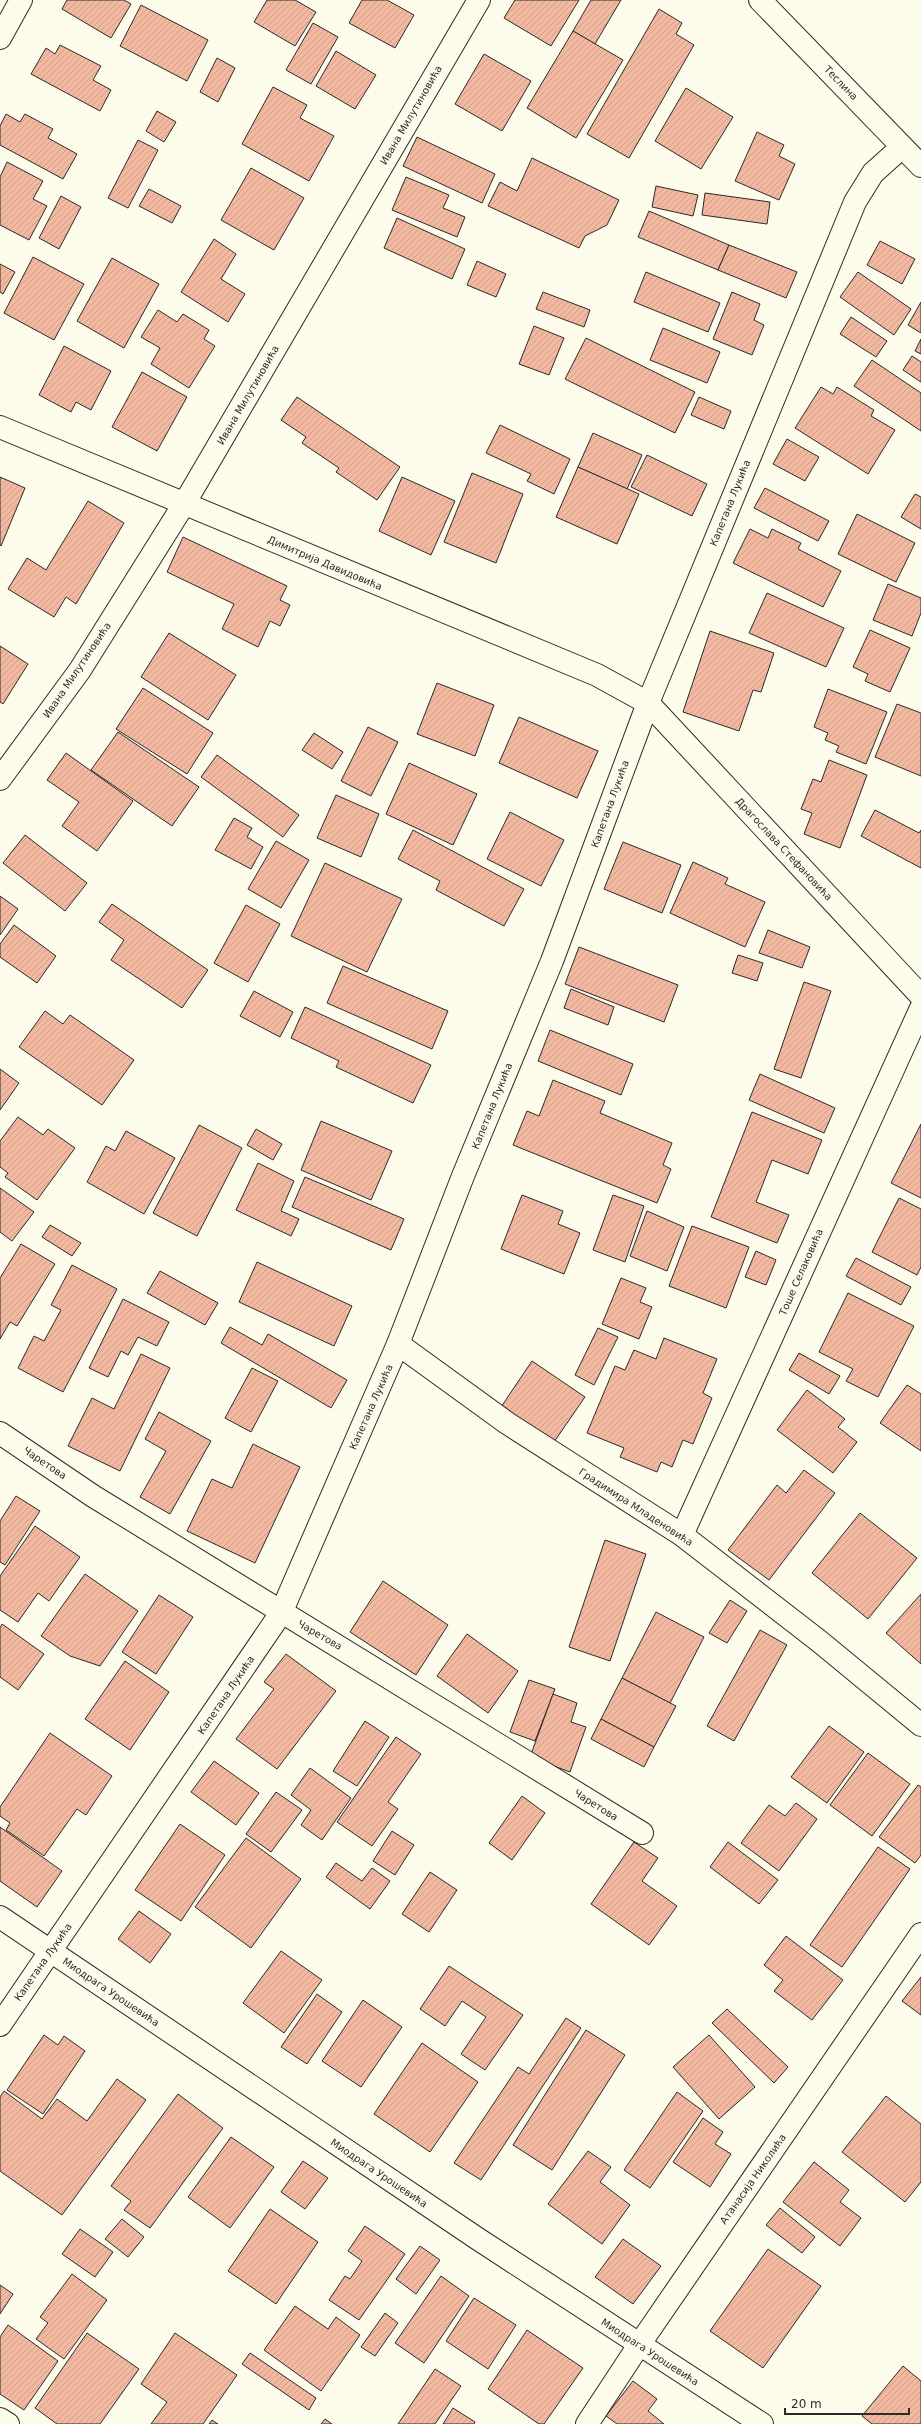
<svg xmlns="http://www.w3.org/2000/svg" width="921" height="2424" viewBox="0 0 921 2424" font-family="'DejaVu Sans',sans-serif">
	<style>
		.building { fill: url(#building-hatch); stroke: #2b2b2b }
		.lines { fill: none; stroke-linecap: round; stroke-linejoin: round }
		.minor-casing { stroke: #2b2b2b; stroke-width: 24 }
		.minor { stroke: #fdfbea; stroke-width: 22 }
		.labels { text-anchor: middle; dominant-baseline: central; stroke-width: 3; stroke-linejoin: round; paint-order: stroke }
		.street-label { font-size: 10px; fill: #2b2b2b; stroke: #fdfbea }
	</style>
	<defs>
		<pattern id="building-hatch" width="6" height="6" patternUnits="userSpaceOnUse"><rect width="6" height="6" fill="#f2b8a0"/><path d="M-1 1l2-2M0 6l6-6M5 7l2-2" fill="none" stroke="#d09e8a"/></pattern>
	</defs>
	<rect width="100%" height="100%" fill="#fdfbea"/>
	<g class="building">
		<polygon points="67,0 124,0 131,4 111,38 62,9"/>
		<polygon points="267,0 295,0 316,12 295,46 254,22"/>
		<polygon points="362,0 387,0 414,15 395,48 349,23"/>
		<polygon points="515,0 579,0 551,46 504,18"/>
		<polygon points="591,0 621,0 595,44 573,31"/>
		<polygon points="141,5 208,40 187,81 120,46"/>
		<polygon points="659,9 682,23 676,34 694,45 629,158 587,134"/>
		<polygon points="313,23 338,37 311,84 286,70"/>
		<polygon points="573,31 623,60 576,138 527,108"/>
		<polygon points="60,45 101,66 93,80 111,90 100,111 31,74 46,48 55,54"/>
		<polygon points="336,51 376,75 355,109 316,86"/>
		<polygon points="484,54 531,81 502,131 455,104"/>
		<polygon points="217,58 235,68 218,102 200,92"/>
		<polygon points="273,87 307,105 300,118 334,136 309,181 242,144"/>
		<polygon points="686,88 733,117 701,169 655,141"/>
		<polygon points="157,111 176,122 164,142 146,131"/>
		<polygon points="6,114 20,122 25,114 53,129 48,138 77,154 63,179 0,145 0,126"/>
		<polygon points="757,132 784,145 779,156 795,164 779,200 735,181"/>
		<polygon points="417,137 495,174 482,203 403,166"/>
		<polygon points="138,140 158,150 128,208 108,198"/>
		<polygon points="532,158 619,200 607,225 585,236 579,248 488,206 500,182 517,191"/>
		<polygon points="7,162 43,181 33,199 47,206 29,240 0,225 0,177"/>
		<polygon points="251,168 304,198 274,250 221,220"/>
		<polygon points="406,177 449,195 443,208 465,217 457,237 392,210"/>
		<polygon points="656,186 698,195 693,216 652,207"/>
		<polygon points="149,189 181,206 172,223 139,206"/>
		<polygon points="705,193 770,202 767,224 702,215"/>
		<polygon points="61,196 81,207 59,249 39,238"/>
		<polygon points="649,211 729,245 718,270 638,237"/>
		<polygon points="397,218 465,249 452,279 384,248"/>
		<polygon points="214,239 236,254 221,279 245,294 228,322 181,292"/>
		<polygon points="880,241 915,259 902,284 867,265"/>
		<polygon points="729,245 797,272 786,298 718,270"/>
		<polygon points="33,257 84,284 54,340 4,313"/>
		<polygon points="112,258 159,284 124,348 77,321"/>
		<polygon points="477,261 506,274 496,297 467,285"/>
		<polygon points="0,264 15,272 3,294 0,292"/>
		<polygon points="646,272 720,303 708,332 634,302"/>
		<polygon points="858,272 911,309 894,335 840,297"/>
		<polygon points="543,292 590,310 584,327 536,309"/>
		<polygon points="732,292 760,304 754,320 764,325 752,355 713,339"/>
		<polygon points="921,302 921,333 908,325"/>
		<polygon points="158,310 177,322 183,314 209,330 204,339 215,346 189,388 151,364 160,348 141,337"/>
		<polygon points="851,317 887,341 876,357 840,334"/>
		<polygon points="534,326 564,338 549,375 519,364"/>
		<polygon points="663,328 720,352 707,383 650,360"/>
		<polygon points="586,338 695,392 675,433 565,379"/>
		<polygon points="921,339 921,354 915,351"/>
		<polygon points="64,346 111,371 91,410 76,402 71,412 39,395"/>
		<polygon points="912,356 921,362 921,382 903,370"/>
		<polygon points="872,360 921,393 921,431 854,386"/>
		<polygon points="142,372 187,397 157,451 112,427"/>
		<polygon points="821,387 833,394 837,387 874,410 871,416 895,430 868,474 795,428"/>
		<polygon points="297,397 400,467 377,500 336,472 339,468 302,443 306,437 281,420"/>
		<polygon points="699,397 731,411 724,429 691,415"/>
		<polygon points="500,425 570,459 554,494 527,481 531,474 486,453"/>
		<polygon points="593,433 642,455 627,489 578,467"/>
		<polygon points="787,439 819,457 805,481 773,464"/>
		<polygon points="647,455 707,484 692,516 631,487"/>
		<polygon points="578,467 639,494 617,544 556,517"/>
		<polygon points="472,473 523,494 496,563 444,542"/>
		<polygon points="0,477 25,488 1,546 0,545"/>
		<polygon points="402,477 455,501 431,555 379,531"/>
		<polygon points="765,488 829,521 818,541 754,508"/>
		<polygon points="915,494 921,497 921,529 901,517"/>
		<polygon points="88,501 124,523 76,604 66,597 54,617 8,589 27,558 46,570"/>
		<polygon points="857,514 915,543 896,582 838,554"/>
		<polygon points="750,529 768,538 772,529 801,543 798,549 841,571 823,607 733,563"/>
		<polygon points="183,537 287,586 280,600 290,605 280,626 270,621 258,647 222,629 234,604 167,572"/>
		<polygon points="888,584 921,598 921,613 912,636 873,620"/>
		<polygon points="767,593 844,628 826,667 749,633"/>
		<polygon points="870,630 910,648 890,692 865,681 868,674 853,667"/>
		<polygon points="710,631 774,653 761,692 753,690 739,731 683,712"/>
		<polygon points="169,633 236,675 208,720 141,677"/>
		<polygon points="0,646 28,664 3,704 0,702"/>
		<polygon points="437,683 494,705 475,756 417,734"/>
		<polygon points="143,688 213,733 187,774 116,729"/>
		<polygon points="828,689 887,712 866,764 836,752 839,746 825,740 828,733 814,727"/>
		<polygon points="897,704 921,713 921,776 875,757"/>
		<polygon points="519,717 598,751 577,798 499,763"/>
		<polygon points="368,727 398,742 371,796 341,781"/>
		<polygon points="118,732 199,787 172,826 91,770"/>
		<polygon points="314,733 343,752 332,769 302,750"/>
		<polygon points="66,753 133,801 97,851 62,826 79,802 47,780"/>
		<polygon points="217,755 299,815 283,837 201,777"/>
		<polygon points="829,760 867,775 840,848 804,834 812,813 801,809 813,779 821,782"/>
		<polygon points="409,763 477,794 453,845 386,814"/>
		<polygon points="336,795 379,814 361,857 317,838"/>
		<polygon points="875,810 919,833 921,830 921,868 861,836"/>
		<polygon points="510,812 564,840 541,886 487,859"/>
		<polygon points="234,818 252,828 247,837 263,847 251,869 215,850"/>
		<polygon points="413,830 524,889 504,926 436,890 440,881 398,859"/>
		<polygon points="25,835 87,883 65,911 3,863"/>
		<polygon points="276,841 309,860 281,908 248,889"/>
		<polygon points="623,842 681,865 662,913 604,889"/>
		<polygon points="693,862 728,878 725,884 765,902 745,947 670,913"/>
		<polygon points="325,863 402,899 367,972 291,936"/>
		<polygon points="0,896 18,909 0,935"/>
		<polygon points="112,904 208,970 182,1008 111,960 124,940 99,922"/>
		<polygon points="246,905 280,924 248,982 214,963"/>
		<polygon points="14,925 56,956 37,983 0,957 0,944"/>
		<polygon points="768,930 810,947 802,968 759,953"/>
		<polygon points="579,947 678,985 664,1022 565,984"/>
		<polygon points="738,955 763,963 757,981 732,973"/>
		<polygon points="343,966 448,1011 432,1049 327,1003"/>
		<polygon points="804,982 831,991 801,1078 774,1069"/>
		<polygon points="571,989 614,1007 608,1025 564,1008"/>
		<polygon points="254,991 293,1012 280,1037 240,1016"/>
		<polygon points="305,1007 431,1065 413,1103 336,1067 339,1061 291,1038"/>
		<polygon points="45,1011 63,1024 70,1015 134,1060 102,1105 19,1047"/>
		<polygon points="550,1030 633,1064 621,1095 538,1061"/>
		<polygon points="0,1069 19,1083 0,1110"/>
		<polygon points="760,1074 835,1108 824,1133 749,1100"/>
		<polygon points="553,1080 605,1101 600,1113 672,1143 663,1165 671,1169 657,1203 513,1145 527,1111 539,1116"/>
		<polygon points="752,1112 822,1140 808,1174 772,1160 756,1202 789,1215 777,1243 711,1217"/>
		<polygon points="18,1117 43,1135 48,1129 75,1148 37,1200 5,1177 8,1173 0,1167 0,1141"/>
		<polygon points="321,1121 392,1151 371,1200 301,1170"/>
		<polygon points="921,1124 921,1198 891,1183"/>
		<polygon points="199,1125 242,1148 197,1236 153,1213"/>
		<polygon points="256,1129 282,1144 273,1160 247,1145"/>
		<polygon points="126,1131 175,1158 144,1214 87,1182 106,1146 115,1151"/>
		<polygon points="258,1163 294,1181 281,1211 299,1219 291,1236 236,1210"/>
		<polygon points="305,1177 404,1219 391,1250 292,1207"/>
		<polygon points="0,1188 34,1212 12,1241 0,1232"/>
		<polygon points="522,1195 563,1211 558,1224 580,1233 564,1274 501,1249"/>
		<polygon points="613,1195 644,1206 625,1262 593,1250"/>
		<polygon points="899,1198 921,1209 921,1267 917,1275 872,1252"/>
		<polygon points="647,1211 684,1227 667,1271 630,1256"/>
		<polygon points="50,1225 81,1243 72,1256 42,1237"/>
		<polygon points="692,1226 749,1247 726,1308 669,1286"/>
		<polygon points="21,1244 55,1264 17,1326 10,1322 0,1339 0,1278"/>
		<polygon points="756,1251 776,1260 766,1285 745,1277"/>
		<polygon points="856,1258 911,1287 901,1305 846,1276"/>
		<polygon points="257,1262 352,1306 334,1346 239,1302"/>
		<polygon points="72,1265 117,1289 63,1392 18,1368 34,1336 44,1341 61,1310 51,1305"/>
		<polygon points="160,1271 218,1303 205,1325 147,1293"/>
		<polygon points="621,1278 646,1288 640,1302 652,1307 639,1339 602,1324"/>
		<polygon points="848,1293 914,1326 878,1397 846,1381 853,1369 819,1352"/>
		<polygon points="123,1299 169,1322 157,1346 138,1337 128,1355 121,1351 108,1377 89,1368"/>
		<polygon points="230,1327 262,1345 268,1334 347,1380 331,1408 221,1343"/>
		<polygon points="598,1328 618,1337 594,1385 575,1375"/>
		<polygon points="664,1338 717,1359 703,1393 712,1398 693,1444 683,1440 672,1467 661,1462 657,1472 620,1457 624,1448 587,1433 615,1366 625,1370 634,1350 656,1359"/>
		<polygon points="799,1353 840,1376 829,1394 789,1370"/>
		<polygon points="141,1354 170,1368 120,1471 68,1446 92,1398 114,1409"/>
		<polygon points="532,1361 585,1397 554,1442 501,1407"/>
		<polygon points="252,1368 278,1381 251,1432 225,1418"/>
		<polygon points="907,1385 921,1394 921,1451 880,1423"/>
		<polygon points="807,1390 845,1419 838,1427 857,1442 833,1473 777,1430"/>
		<polygon points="159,1412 211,1441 170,1514 140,1497 166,1451 145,1439"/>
		<polygon points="253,1444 300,1467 255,1563 187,1531 212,1479 232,1488"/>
		<polygon points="804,1470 835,1493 769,1580 728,1550 777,1485 786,1493"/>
		<polygon points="16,1496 40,1511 5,1565 0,1562 0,1521"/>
		<polygon points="860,1513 917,1558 868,1619 812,1573"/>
		<polygon points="35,1526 80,1557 49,1601 38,1593 18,1622 0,1610 0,1576"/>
		<polygon points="605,1540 646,1554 610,1661 569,1647"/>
		<polygon points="85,1574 138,1611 100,1666 70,1656 41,1636"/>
		<polygon points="383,1581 448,1625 416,1675 350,1632"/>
		<polygon points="921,1594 921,1664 886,1633"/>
		<polygon points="159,1595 193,1617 156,1674 122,1652"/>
		<polygon points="730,1600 747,1611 727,1643 709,1633"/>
		<polygon points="656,1612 704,1637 670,1703 622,1678"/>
		<polygon points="2,1624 44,1654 18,1690 0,1677 0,1628"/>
		<polygon points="760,1630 787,1645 734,1741 707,1726"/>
		<polygon points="467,1634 518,1671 488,1713 437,1676"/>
		<polygon points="286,1654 336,1691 277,1769 236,1739 274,1689 264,1682"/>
		<polygon points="125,1661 169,1692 130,1750 85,1719"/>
		<polygon points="622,1678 676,1706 654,1747 601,1719"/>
		<polygon points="529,1680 555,1689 535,1741 510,1732"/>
		<polygon points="553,1694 577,1703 571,1722 586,1727 570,1772 530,1757"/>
		<polygon points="601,1719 654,1747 644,1767 591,1739"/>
		<polygon points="365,1721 389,1737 357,1786 333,1771"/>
		<polygon points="829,1726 864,1752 827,1803 791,1777"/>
		<polygon points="50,1733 112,1776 86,1815 77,1809 44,1856 6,1830 10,1823 0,1816 0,1807"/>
		<polygon points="396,1737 421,1754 388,1802 398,1809 372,1846 337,1822"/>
		<polygon points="868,1753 910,1784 872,1836 830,1805"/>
		<polygon points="214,1761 259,1793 236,1825 191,1792"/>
		<polygon points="310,1768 351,1798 322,1840 301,1825 311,1810 291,1795"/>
		<polygon points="918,1785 921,1787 921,1855 915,1863 879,1837"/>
		<polygon points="276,1792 302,1810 271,1852 246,1834"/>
		<polygon points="522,1796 545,1813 512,1860 489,1843"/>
		<polygon points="796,1803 817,1819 779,1871 741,1843 769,1805 785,1816"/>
		<polygon points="180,1824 225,1855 181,1921 135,1890"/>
		<polygon points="0,1827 62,1871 37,1907 0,1881"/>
		<polygon points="392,1831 414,1845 395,1875 373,1861"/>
		<polygon points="246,1838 301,1879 251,1948 195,1907"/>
		<polygon points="634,1842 658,1858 642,1881 677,1906 649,1945 591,1904"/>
		<polygon points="728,1842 778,1880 759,1904 710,1867"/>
		<polygon points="878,1847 910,1869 842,1967 810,1945"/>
		<polygon points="336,1863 362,1881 372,1868 390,1881 370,1909 326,1877"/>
		<polygon points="430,1872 457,1890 429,1932 402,1914"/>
		<polygon points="139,1911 171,1934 150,1963 118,1939"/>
		<polygon points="786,1936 843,1980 812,2020 774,1991 783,1980 764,1965"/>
		<polygon points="281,1951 322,1980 284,2033 243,2003"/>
		<polygon points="449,1966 523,2015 485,2070 461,2054 486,2017 462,2001 445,2026 420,2009"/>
		<polygon points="921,1977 921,2015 902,2001"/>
		<polygon points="317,1994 342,2012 307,2064 281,2047"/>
		<polygon points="363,2000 402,2027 361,2087 322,2061"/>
		<polygon points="727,2009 788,2067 774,2083 712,2023"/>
		<polygon points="566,2018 581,2028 481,2180 454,2163 518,2067 529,2074"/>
		<polygon points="586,2030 625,2055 552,2170 513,2145"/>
		<polygon points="44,2035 58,2045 64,2036 85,2051 43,2114 7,2090"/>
		<polygon points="709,2035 755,2087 719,2119 673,2067"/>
		<polygon points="422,2043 478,2082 430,2152 374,2114"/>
		<polygon points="117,2079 146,2100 62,2215 0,2171 0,2097 4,2091 42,2119 57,2099 87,2121"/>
		<polygon points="677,2092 703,2111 650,2188 624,2170"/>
		<polygon points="178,2094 223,2128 150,2228 124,2210 131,2201 111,2186"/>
		<polygon points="886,2096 921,2124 921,2182 905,2202 842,2152"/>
		<polygon points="703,2118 723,2132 715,2144 731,2154 710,2187 673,2162"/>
		<polygon points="231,2137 274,2167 230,2228 188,2197"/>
		<polygon points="588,2151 611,2167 600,2182 630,2205 602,2244 548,2204"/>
		<polygon points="303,2161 328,2178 305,2209 281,2192"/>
		<polygon points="814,2162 849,2190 840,2202 861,2218 840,2246 783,2202"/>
		<polygon points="780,2208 815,2237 802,2253 766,2225"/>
		<polygon points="270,2209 318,2242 276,2304 228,2271"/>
		<polygon points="122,2219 144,2237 128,2257 105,2239"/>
		<polygon points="365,2226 405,2254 359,2320 329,2300 345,2276 350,2279 362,2261 348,2251"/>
		<polygon points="80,2229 113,2252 95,2277 62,2254"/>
		<polygon points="623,2239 661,2266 633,2304 595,2277"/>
		<polygon points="420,2246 440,2260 416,2294 396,2279"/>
		<polygon points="768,2249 821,2286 763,2368 710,2331"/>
		<polygon points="72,2274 107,2300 64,2359 36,2339 48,2323 40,2317"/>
		<polygon points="441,2276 469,2296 424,2363 395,2343"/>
		<polygon points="0,2285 13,2294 0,2314"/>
		<polygon points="474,2298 516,2325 488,2369 446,2341"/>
		<polygon points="295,2306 328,2329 336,2317 360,2335 321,2391 264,2350"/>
		<polygon points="385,2313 398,2323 375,2356 361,2347"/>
		<polygon points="8,2325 58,2361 24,2410 0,2394 0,2337"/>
		<polygon points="527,2330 583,2368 544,2424 539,2424 488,2389"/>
		<polygon points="87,2333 139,2369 100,2424 57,2424 35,2408"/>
		<polygon points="175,2333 237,2375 203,2424 151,2424 167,2402 141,2384"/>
		<polygon points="250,2353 316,2398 309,2410 242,2364"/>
		<polygon points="903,2366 921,2381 921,2424 872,2424 862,2416"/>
		<polygon points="435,2369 461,2386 435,2424 398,2424"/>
		<polygon points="633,2381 657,2399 648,2411 664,2424 617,2424 606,2416"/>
		<polygon points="453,2408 475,2422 474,2424 443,2424"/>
		<polygon points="325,2419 332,2424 321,2424"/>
		<polygon points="212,2420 218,2424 209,2424"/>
	</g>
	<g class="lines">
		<g class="minor-casing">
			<g id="minor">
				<polyline points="760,0 921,166"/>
				<polyline points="0,38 21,0"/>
				<polyline points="0,427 597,675 648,703 921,996"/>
				<polyline points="0,779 80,670 184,504 479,0"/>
				<polyline points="398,1344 507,1423 682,1535 819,1641 921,1725"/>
				<polyline points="0,1433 93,1496 642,1833"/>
				<polyline points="682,1535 921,1008"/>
				<polyline points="0,1917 478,2239 762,2424"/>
				<polyline points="0,2025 281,1613 398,1344 463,1176 552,961 648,703 855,202 873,173 902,147"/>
				<polyline points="0,2419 8,2424"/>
				<polyline points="587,2424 639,2345 921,1934"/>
			</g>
		</g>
		<use href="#minor" class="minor"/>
	</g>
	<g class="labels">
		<g class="street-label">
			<text transform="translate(841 83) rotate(46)">Теслина</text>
			<text transform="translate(411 115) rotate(-60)">Ивана Милутиновића</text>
			<text transform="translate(248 395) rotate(-60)">Ивана Милутиновића</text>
			<text transform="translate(730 503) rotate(-68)">Капетана Лукића</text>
			<text transform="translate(325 563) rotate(23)">Димитрија Давидовића</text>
			<text transform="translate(77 670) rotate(-56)">Ивана Милутиновића</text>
			<text transform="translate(610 804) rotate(-70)">Капетана Лукића</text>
			<text transform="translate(784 849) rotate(47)">Драгослава Стефановића</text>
			<text transform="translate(492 1106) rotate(-68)">Капетана Лукића</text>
			<text transform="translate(801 1272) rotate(-66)">Тоше Селаковића</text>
			<text transform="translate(371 1407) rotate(-66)">Капетана Лукића</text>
			<text transform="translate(45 1463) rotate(34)">Чаретова</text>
			<text transform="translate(636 1507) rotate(33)">Градимира Младеновића</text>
			<text transform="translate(320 1635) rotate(30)">Чаретова</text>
			<text transform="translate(226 1695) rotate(-56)">Капетана Лукића</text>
			<text transform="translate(596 1805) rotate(32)">Чаретова</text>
			<text transform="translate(43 1962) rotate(-55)">Капетана Лукића</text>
			<text transform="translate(111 1992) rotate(34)">Миодрага Урошевића</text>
			<text transform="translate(379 2173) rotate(34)">Миодрага Урошевића</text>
			<text transform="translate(753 2179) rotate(-55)">Атанасија Николића</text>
			<text transform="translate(650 2352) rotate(33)">Миодрага Урошевића</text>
		</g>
	</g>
	<path d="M785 2408v6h124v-6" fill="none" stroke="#2b2b2b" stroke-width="2"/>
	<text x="791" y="2408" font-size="12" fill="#2b2b2b" stroke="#fdfbea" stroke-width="3" paint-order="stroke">20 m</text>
</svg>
